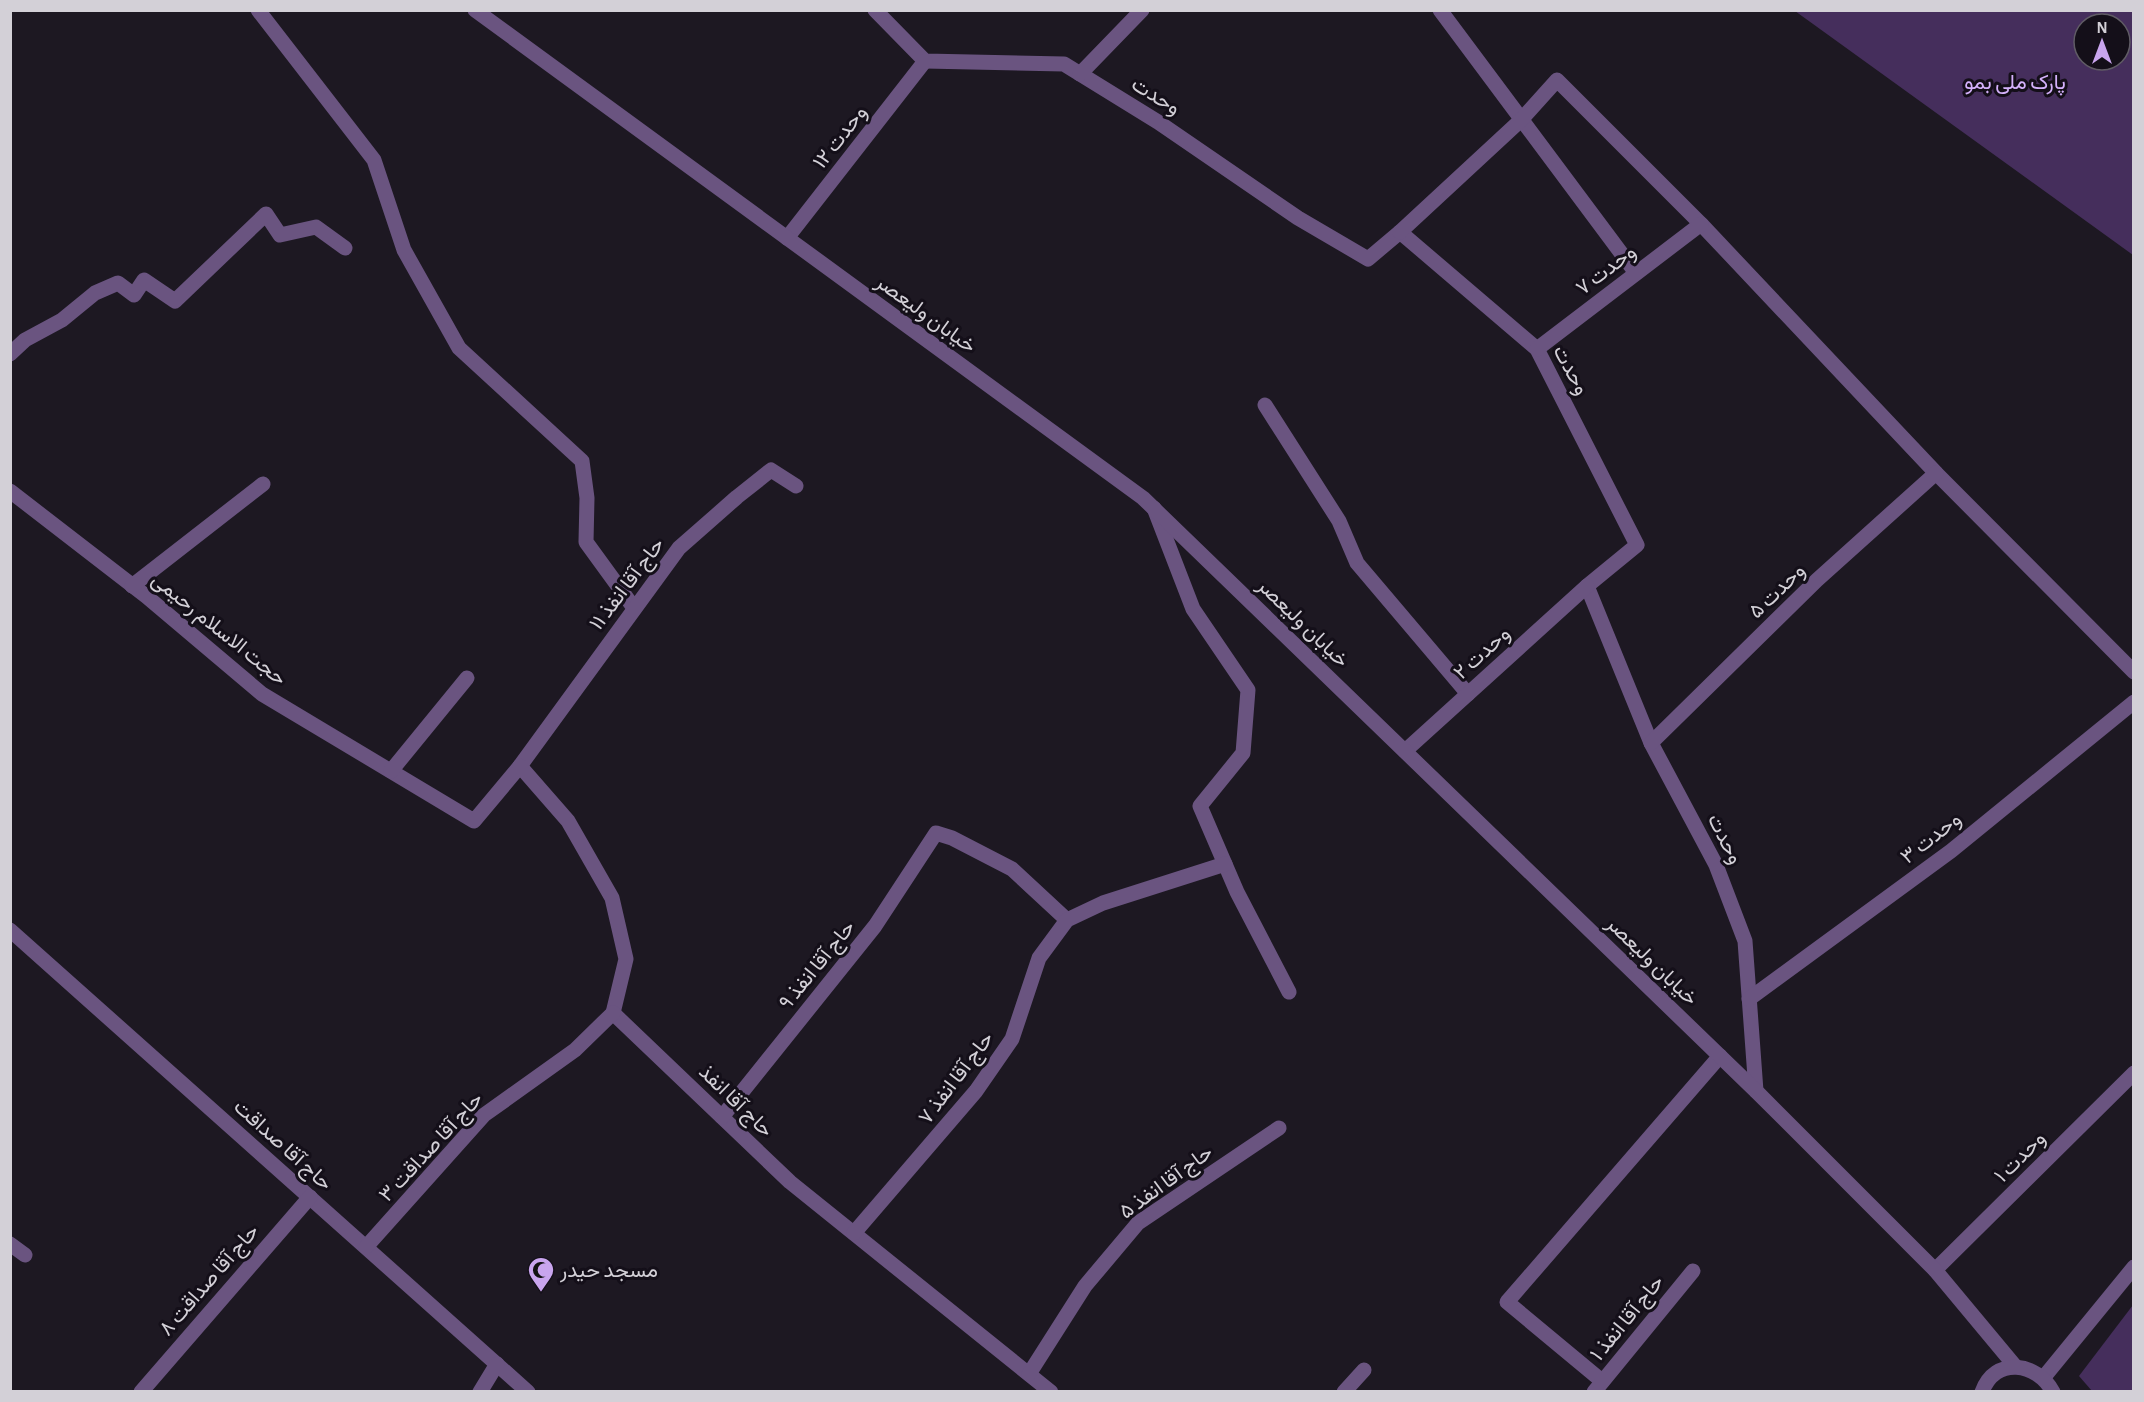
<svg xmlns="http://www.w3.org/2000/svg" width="2144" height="1402" viewBox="0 0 2144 1402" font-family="'Alegreya Sans',Vazirmatn,sans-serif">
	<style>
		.green { fill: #452e5c; fill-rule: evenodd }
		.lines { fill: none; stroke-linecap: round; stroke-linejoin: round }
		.minor { stroke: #6a5480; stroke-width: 15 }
		.tertiary { stroke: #6a5480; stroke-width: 15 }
		.labels { text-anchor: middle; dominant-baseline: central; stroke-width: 6; stroke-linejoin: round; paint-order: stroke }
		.park-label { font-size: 21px; fill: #d4b1fb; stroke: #140f19 }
		.street-label { font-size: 21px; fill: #d3d0d7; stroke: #140f19 }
		.poi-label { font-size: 21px; fill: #d3d0d7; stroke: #140f19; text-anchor: start }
	</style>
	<rect width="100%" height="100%" fill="#1d1822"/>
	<g class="green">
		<path d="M1795 11H2133V255ZM2084 24H2120V60H2084Z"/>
		<polygon points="2133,1305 2133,1391 2092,1391 2079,1376"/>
	</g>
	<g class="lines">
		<g class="minor">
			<polyline points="258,10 374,160 404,250 459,348 582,461 587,498 586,542 634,608"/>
			<polyline points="875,10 925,61 1064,64 1158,122 1298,218 1368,259 1400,232 1537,349 1637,545 1587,586 1651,743 1716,865 1745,941 1756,1091"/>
			<polyline points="1440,10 1636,273"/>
			<polyline points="1080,74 1142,10"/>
			<polyline points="1400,232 1521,120 1557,80 1701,224 1936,473 2134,672"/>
			<polyline points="787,238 925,61"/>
			<polyline points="1537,349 1701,224"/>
			<polyline points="10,354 25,340 62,320 95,293 118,283 134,295 144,280 175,301 266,214 280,235 316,227 345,248"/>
			<polyline points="1265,405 1339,521 1357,563 1468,694"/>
			<polyline points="10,491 146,596 262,694 474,821 520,766 679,548 737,497 771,470 796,486"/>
			<polyline points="1154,508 1193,609 1248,690 1243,753 1200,806 1237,892 1289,992"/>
			<polyline points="132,586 263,484"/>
			<polyline points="1651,743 1817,580 1936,473"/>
			<polyline points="1405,751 1587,586"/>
			<polyline points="520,766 568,821 612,898 626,959 613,1013"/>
			<polyline points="391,771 467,678"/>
			<polyline points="10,930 528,1392"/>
			<polyline points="1749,999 1951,851 2134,702"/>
			<polyline points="613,1013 790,1182 1051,1392"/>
			<polyline points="722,1117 875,926 936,833 952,838 1012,869 1067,920"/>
			<polyline points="854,1233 976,1091 1012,1039 1039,958 1067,920 1103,903 1225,864"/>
			<polyline points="10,1244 25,1255"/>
			<polyline points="366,1247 484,1115 575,1050 613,1013"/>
			<polyline points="1935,1270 2134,1073"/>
			<polyline points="1029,1374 1085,1286 1138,1223 1279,1128"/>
			<polyline points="1602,1381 1507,1302 1720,1056"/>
			<polyline points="141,1392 310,1197"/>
			<polyline points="480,1392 497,1364"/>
			<polyline points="1344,1392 1364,1370"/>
			<polyline points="1594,1392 1693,1271"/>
		</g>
		<g class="tertiary">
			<polyline points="475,10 1143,498 1756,1091 1935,1270 2015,1366"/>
			<polyline points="2044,1377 2134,1267"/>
			<path d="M1982 1392C1995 1356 2037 1362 2053 1392"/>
		</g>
	</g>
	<defs>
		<g id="mosque-pin" transform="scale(1.35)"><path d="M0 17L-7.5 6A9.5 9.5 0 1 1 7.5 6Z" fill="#c9a5ee" stroke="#140f19"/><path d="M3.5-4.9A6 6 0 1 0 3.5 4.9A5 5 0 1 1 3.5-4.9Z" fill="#111"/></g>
	</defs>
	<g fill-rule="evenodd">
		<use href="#mosque-pin" x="541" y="1270"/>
	</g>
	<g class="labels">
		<g class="park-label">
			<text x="2015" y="82">پارک ملی بمو</text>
		</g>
		<g class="street-label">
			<text transform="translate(1156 96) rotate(32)">وحدت</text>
			<text transform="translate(840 137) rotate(-52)">وحدت ۱۲</text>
			<text transform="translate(1606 270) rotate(-37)">وحدت ۷</text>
			<text transform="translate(926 314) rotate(36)">خیابان ولیعصر</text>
			<text transform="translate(1571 370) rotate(62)">وحدت</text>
			<text transform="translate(627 584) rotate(-53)">حاج آقا انفذ ۱۱</text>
			<text transform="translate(1777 591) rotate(-44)">وحدت ۵</text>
			<text transform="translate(1303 623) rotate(44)">خیابان ولیعصر</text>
			<text transform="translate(219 629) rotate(39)">حجت الاسلام رحیمی</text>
			<text transform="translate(1482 653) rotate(-42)">وحدت ۲</text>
			<text transform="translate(1931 838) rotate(-38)">وحدت ۳</text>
			<text transform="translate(1725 839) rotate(63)">وحدت</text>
			<text transform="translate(1652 961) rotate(44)">خیابان ولیعصر</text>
			<text transform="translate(817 965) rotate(-51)">حاج آقا انفذ ۹</text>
			<text transform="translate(956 1078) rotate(-53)">حاج آقا انفذ ۷</text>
			<text transform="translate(736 1101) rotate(44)">حاج آقا انفذ</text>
			<text transform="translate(283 1145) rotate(42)">حاج آقا صداقت</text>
			<text transform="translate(431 1147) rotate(-47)">حاج آقا صداقت ۳</text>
			<text transform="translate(2020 1157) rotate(-45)">وحدت ۱</text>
			<text transform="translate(1166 1182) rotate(-36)">حاج آقا انفذ ۵</text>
			<text transform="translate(209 1280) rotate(-49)">حاج آقا صداقت ۸</text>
			<text transform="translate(1627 1318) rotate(-51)">حاج آقا انفذ ۱</text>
		</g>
		<g class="poi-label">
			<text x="560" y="1270">مسجد حیدر</text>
		</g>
	</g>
	<rect width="2144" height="1402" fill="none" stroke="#d3d0d7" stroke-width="24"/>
	<g transform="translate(2102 42)"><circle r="28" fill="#140f19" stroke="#605c65" stroke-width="1.5"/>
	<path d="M0-4.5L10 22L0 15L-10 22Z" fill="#c9a5ee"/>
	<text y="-9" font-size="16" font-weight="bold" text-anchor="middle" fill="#d3d0d7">N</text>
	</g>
</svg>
